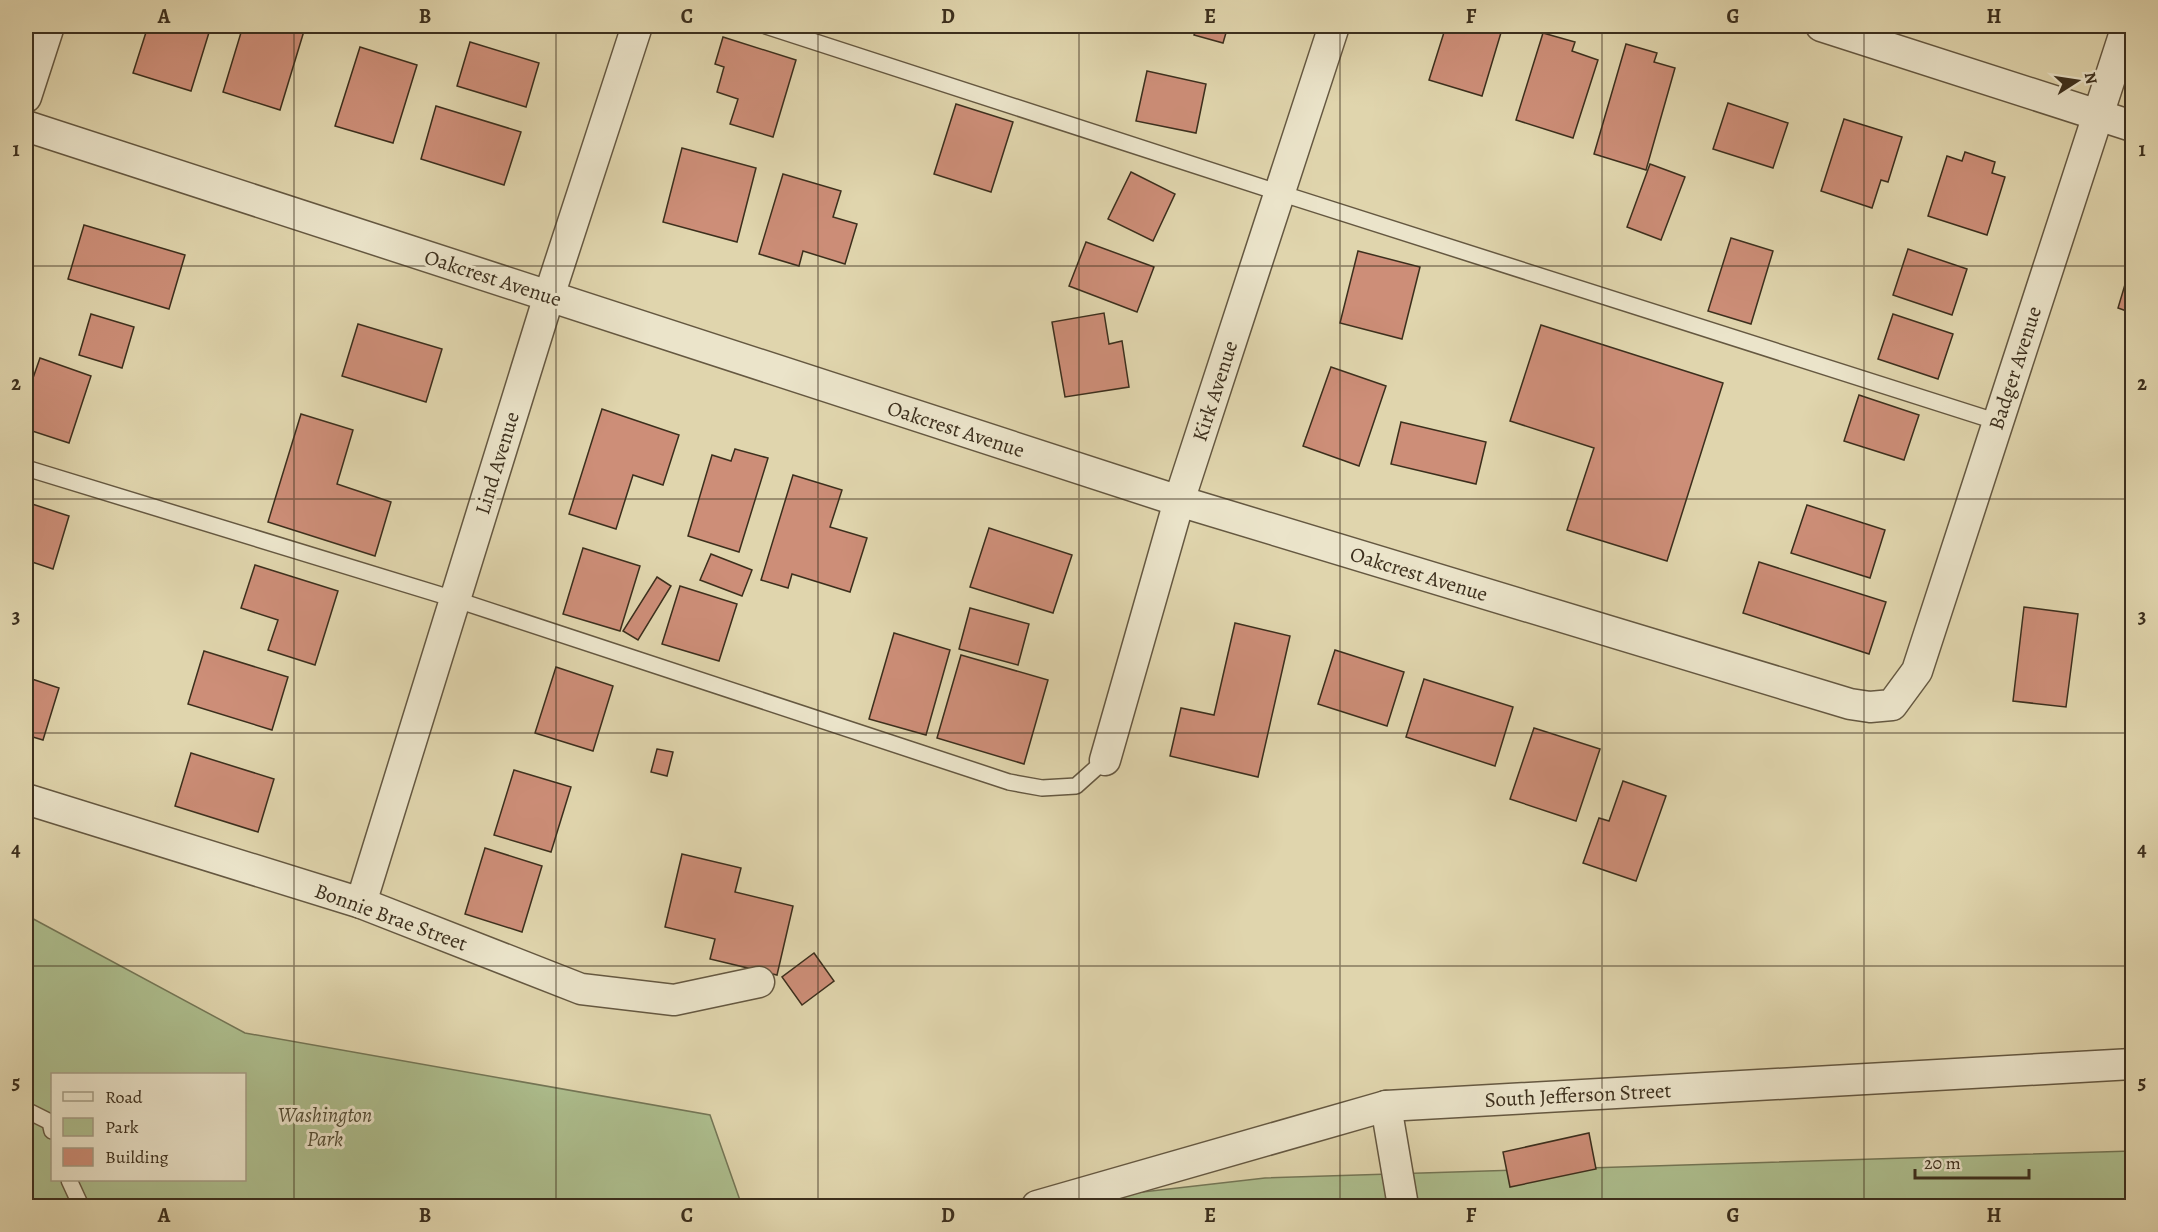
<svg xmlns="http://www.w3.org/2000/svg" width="2158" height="1232" viewBox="0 0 2158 1232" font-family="Alegreya,serif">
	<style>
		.green { fill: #adbe8e; stroke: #747656; stroke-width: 1.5; fill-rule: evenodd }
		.building { fill: #cd8e78; stroke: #3c2f1d; stroke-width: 1.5 }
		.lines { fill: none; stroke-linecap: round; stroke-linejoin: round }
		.lane-casing { stroke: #655841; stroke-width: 18 }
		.street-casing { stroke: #655841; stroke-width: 33 }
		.lane { stroke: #ebe4ca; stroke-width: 15 }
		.street { stroke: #ebe4ca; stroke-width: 30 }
		.grid { fill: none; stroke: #3c2f1d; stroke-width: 1.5; stroke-opacity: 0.55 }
		.labels { text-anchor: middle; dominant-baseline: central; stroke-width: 6; stroke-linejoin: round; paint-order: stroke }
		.street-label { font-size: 21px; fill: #3c2f1d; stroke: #ebe4ca }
		.park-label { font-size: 21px; font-style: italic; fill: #534c34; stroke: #ebe4ca }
		.neatline { fill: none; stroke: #3c2f1d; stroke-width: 2 }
		.grid-label { font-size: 20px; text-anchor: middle; font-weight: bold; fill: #3c2f1d }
	</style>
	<rect width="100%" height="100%" fill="#e0d5ad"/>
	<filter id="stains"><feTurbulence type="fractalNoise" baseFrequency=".00333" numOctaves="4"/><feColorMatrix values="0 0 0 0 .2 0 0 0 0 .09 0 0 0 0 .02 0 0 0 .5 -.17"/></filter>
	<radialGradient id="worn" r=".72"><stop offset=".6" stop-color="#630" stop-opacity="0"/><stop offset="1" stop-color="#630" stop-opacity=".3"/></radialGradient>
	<g class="green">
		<path d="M26 915 245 1033 710 1115 742 1206H26ZM52 1074H244V1180H52Z"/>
		<polygon points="2132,1151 2132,1206 1020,1206 1265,1178"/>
	</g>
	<g class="building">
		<polygon points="148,26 211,26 191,91 133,73"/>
		<polygon points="243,26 285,26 304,31 280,110 223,92"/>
		<polygon points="1197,26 1228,26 1223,43 1194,35"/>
		<polygon points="1446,26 1503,26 1482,96 1429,80"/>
		<polygon points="1543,33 1575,42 1572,51 1598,60 1573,138 1516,120"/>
		<polygon points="723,37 796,60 773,137 730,124 738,99 717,92 724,67 715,64"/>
		<polygon points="470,42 539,63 526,107 457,86"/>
		<polygon points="1626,44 1657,53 1654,62 1675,68 1646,170 1594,154"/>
		<polygon points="360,47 417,65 393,143 335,126"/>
		<polygon points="1147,71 1206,84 1196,133 1136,121"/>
		<polygon points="1728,103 1788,123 1773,168 1713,149"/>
		<polygon points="956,104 1013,122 991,192 934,174"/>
		<polygon points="436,106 521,132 504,185 421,159"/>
		<polygon points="1844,119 1902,137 1888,182 1881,180 1872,208 1821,191"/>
		<polygon points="682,148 756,168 737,242 663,222"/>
		<polygon points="1965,152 1995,162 1992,173 2005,177 1987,235 1928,216 1947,156 1962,161"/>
		<polygon points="1650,164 1685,177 1661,240 1627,227"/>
		<polygon points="1131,172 1175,194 1153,241 1108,219"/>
		<polygon points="783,174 841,191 833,217 857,224 845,264 803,251 799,266 759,254"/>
		<polygon points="84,225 185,255 169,309 68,279"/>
		<polygon points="1731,238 1773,251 1751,324 1708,311"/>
		<polygon points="1086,242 1154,267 1137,312 1069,286"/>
		<polygon points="1908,249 1967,269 1952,315 1893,295"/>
		<polygon points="1358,251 1420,267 1402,339 1340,323"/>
		<polygon points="2132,261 2132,313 2118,308"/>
		<polygon points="1104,313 1109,344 1122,341 1129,387 1065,397 1052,322"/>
		<polygon points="91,314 134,327 122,368 79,355"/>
		<polygon points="1893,314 1953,334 1938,379 1878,359"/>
		<polygon points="358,324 442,349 426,402 342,376"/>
		<polygon points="1541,325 1723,383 1667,561 1567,530 1594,448 1510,421"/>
		<polygon points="40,358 91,376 69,443 26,429 26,375 33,378"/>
		<polygon points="1331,367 1386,386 1359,466 1303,446"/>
		<polygon points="1859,395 1919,415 1904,460 1844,441"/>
		<polygon points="602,409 679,435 663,485 633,475 616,529 569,514"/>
		<polygon points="301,414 353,430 337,484 391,502 375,556 268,522"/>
		<polygon points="1401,422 1486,442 1476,484 1391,464"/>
		<polygon points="735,449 768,458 739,552 688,536 712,455 731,461"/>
		<polygon points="793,475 842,490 830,527 867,538 850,592 792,574 788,588 761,580"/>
		<polygon points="26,502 69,516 53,569 26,560"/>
		<polygon points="1807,505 1885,530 1870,578 1791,553"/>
		<polygon points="989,528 1072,555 1053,613 970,587"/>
		<polygon points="583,548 640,566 620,631 563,614"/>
		<polygon points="711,554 752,570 742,596 700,580"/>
		<polygon points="1759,562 1886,602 1869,654 1743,613"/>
		<polygon points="255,565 338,591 315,665 268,650 278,620 241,608"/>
		<polygon points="657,577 671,586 638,640 623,631"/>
		<polygon points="680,586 737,604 719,661 662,644"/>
		<polygon points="2024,607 2078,614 2066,707 2013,701"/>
		<polygon points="970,608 1029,624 1018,665 959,649"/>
		<polygon points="1235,623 1290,636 1258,777 1170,756 1181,708 1214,715"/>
		<polygon points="894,633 950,650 926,735 869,719"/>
		<polygon points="1335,650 1404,672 1387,726 1318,704"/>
		<polygon points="204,651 288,677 272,730 188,704"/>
		<polygon points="961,655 1048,680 1024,764 937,738"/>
		<polygon points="556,667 613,686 593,751 535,733"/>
		<polygon points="26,677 59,688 43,740 26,735"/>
		<polygon points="1424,679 1513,707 1495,766 1406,737"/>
		<polygon points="1534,728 1600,749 1576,821 1510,799"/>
		<polygon points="657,749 673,752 667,776 651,772"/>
		<polygon points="191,753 274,779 258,832 175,806"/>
		<polygon points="514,770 571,787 551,852 494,835"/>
		<polygon points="1623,781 1666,796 1636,881 1583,863 1599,818 1609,821"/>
		<polygon points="485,848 542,866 522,932 465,914"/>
		<polygon points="682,854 741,868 735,892 793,906 777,975 710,959 715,939 665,927"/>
		<polygon points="814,953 834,981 802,1005 782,977"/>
		<polygon points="1589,1133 1596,1169 1510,1187 1503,1152"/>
	</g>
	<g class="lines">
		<g class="lane-casing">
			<g id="lane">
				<polyline points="766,26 1280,193 1998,422"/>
				<polyline points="26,468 454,599 1009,782 1042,788 1076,786 1105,760"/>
				<polyline points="26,1110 50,1122 52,1131"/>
				<polyline points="69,1180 81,1206"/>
			</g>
		</g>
		<g class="street-casing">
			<g id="street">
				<polyline points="1821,26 2132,126"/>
				<polyline points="26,97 49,26"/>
				<polyline points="26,126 1179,501 1850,704 1870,707 1892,705 1917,671 2127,26"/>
				<polyline points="1105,760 1179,501 1334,26"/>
				<polyline points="26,799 361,903 581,989 674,1000 759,982"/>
				<polyline points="361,903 549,296 637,26"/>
				<polyline points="1386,1106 1403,1206"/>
				<polyline points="1037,1206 1386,1106 2132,1064"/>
			</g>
		</g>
		<use href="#lane" class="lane"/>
		<use href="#street" class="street"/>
	</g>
	<path class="grid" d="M294 26V1206M556 26V1206M818 26V1206M1079 26V1206M1340 26V1206M1602 26V1206M1864 26V1206M26 266H2132M26 499H2132M26 733H2132M26 966H2132"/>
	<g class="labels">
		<g class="street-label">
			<text transform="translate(493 278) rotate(18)">Oakcrest Avenue</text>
			<text transform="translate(2015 368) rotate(-72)">Badger Avenue</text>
			<text transform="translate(1215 391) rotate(-72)">Kirk Avenue</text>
			<text transform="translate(956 429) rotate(18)">Oakcrest Avenue</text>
			<text transform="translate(497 463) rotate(-73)">Lind Avenue</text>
			<text transform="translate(1419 574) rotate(17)">Oakcrest Avenue</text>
			<text transform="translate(391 917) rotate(20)">Bonnie Brae Street</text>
			<text transform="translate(1578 1095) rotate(-3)">South Jefferson Street</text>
		</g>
		<g class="park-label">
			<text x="325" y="1115">Washington<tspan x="325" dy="24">Park</tspan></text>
		</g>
	</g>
	<rect width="2158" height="1232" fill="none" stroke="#e0d5ad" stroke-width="66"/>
	<rect x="51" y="1073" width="195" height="108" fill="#ebe4ca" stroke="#a59c85" stroke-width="1.5"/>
	<rect x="63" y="1092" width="30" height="9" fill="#ebe4ca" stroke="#a59c85" stroke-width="1.5"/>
	<text x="105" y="1103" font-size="18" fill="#3c2f1d">Road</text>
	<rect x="63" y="1118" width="30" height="18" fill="#adbe8e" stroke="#a59c85" stroke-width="1.5"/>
	<text x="105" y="1133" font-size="18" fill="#3c2f1d">Park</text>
	<rect x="63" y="1148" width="30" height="18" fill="#cd8e78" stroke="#a59c85" stroke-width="1.5"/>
	<text x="105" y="1163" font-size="18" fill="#3c2f1d">Building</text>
	<g transform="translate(2077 81) rotate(78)" stroke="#ebe4ca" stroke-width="4.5" paint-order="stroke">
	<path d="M0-4.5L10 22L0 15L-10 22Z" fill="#3c2f1d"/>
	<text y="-9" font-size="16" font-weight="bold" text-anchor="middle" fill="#3c2f1d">N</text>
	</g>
	<path d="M1915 1169v9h114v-9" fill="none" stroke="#3c2f1d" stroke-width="3"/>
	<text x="1924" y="1169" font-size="18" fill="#3c2f1d" stroke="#ebe4ca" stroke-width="4.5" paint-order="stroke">20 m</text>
	<rect x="33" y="33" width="2092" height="1166" class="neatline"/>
	<g class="grid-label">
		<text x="164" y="23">A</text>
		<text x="425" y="23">B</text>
		<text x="687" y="23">C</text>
		<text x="948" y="23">D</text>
		<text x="1210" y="23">E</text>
		<text x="1471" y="23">F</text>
		<text x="1733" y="23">G</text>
		<text x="1994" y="23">H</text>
		<text x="16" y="156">1</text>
		<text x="2142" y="156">1</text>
		<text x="16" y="390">2</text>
		<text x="2142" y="390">2</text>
		<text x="16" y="623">3</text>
		<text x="2142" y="623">3</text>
		<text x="16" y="856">4</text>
		<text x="2142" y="856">4</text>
		<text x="16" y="1089">5</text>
		<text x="2142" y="1089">5</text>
		<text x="164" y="1222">A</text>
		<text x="425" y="1222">B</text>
		<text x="687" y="1222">C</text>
		<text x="948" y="1222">D</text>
		<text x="1210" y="1222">E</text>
		<text x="1471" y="1222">F</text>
		<text x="1733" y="1222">G</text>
		<text x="1994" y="1222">H</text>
	</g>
	<rect width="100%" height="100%" filter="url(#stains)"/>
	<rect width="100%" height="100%" fill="url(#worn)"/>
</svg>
